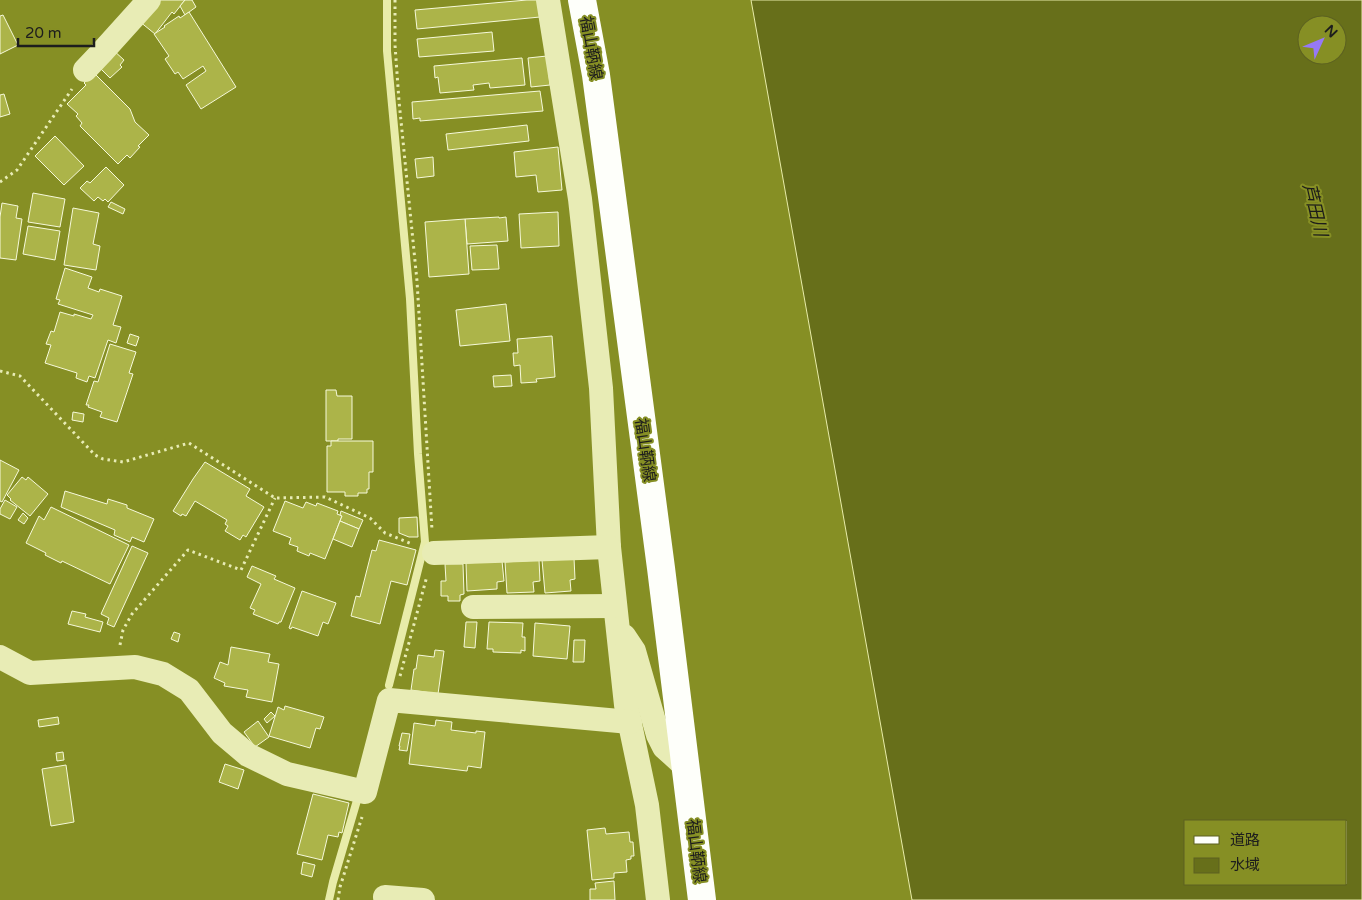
<svg xmlns="http://www.w3.org/2000/svg" width="1362" height="900" viewBox="0 0 1362 900" font-family="'Varela Round','Noto Sans JP',sans-serif">
	<style>
		.water { fill: #676f1a; stroke: #e8eca9; fill-rule: evenodd }
		.lines { fill: none; stroke-linecap: round; stroke-linejoin: round }
		.stream { stroke: #e8eca9; stroke-width: 8 }
		.building { fill: #acb449; stroke: #f6f9da }
		.path { stroke: #e8ecb5; stroke-width: 3; stroke-dasharray: 2.5 4; stroke-linecap: butt }
		.minor { stroke: #e8ecb5; stroke-width: 24 }
		.primary { stroke: #fefffa; stroke-width: 28 }
		.labels { text-anchor: middle; dominant-baseline: central; stroke-width: 4; stroke-linejoin: round; paint-order: stroke }
		.street-label { font-size: 16px; fill: #1d1d1d; stroke: #868f24 }
		.water-label { font-size: 18px; font-style: italic; fill: #1c1c1a; stroke: #868f24 }
	</style>
	<rect width="100%" height="100%" fill="#868f24"/>
	<path class="water" d="M751 0H1362V900H912ZM1307 25H1337V55H1307ZM1186 821H1346V884H1186Z"/>
	<g class="lines">
		<g class="stream">
			<polyline points="387,0 387,51 410,299 418,454 425,542 389,685"/>
			<polyline points="329,900 333,882 358,797"/>
		</g>
	</g>
	<g class="building">
		<polygon points="156,0 185,0 174,14 172,12 155,34 139,21"/>
		<polygon points="185,0 192,0 196,7 185,15 180,6"/>
		<polygon points="527,0 539,0 540,17 417,29 415,10"/>
		<polygon points="189,12 236,87 201,109 186,85 206,71 203,66 183,79 178,72 175,74 165,59 169,56 154,34 165,27 164,26 179,16 180,18"/>
		<polygon points="3,15 18,45 0,54 0,16"/>
		<polygon points="492,32 494,51 419,57 417,39"/>
		<polygon points="112,49 124,60 120,65 122,67 110,78 96,64"/>
		<polygon points="547,56 550,85 531,87 528,58"/>
		<polygon points="522,58 525,85 490,88 489,83 473,85 474,90 440,93 438,77 435,78 434,66"/>
		<polygon points="94,73 130,109 135,122 149,135 138,146 140,147 130,158 127,155 118,164 80,126 82,123 76,116 78,114 67,104 86,85 84,83"/>
		<polygon points="540,91 543,111 420,121 420,118 413,119 412,102"/>
		<polygon points="4,94 10,114 0,117 0,95"/>
		<polygon points="527,125 529,141 448,150 446,134"/>
		<polygon points="55,136 84,166 64,185 35,156"/>
		<polygon points="558,147 562,190 538,192 536,175 516,177 514,152"/>
		<polygon points="433,157 434,176 417,178 415,159"/>
		<polygon points="106,167 124,185 108,202 105,199 103,201 98,197 94,201 80,188 87,181 90,183"/>
		<polygon points="33,193 65,199 60,227 28,222"/>
		<polygon points="111,202 125,209 123,214 108,207"/>
		<polygon points="2,203 18,206 16,218 22,219 16,260 0,258 0,217"/>
		<polygon points="73,208 99,213 93,244 100,246 96,270 64,265"/>
		<polygon points="558,212 559,246 521,248 519,214"/>
		<polygon points="499,217 499,218 506,217 508,241 467,244 465,219"/>
		<polygon points="465,219 469,274 429,277 425,222"/>
		<polygon points="28,226 60,231 55,260 23,254"/>
		<polygon points="497,245 499,269 472,270 470,246"/>
		<polygon points="65,268 92,277 88,288 99,292 100,289 122,296 113,325 121,327 116,343 108,340 95,378 89,376 87,382 76,378 77,373 45,363 51,345 46,344 51,331 54,332 60,312 74,316 74,314 91,319 93,315 58,304 60,300 56,299"/>
		<polygon points="506,304 510,341 460,346 456,310"/>
		<polygon points="130,334 139,337 136,346 127,343"/>
		<polygon points="552,336 555,377 536,379 537,382 521,383 520,365 514,366 513,353 518,353 517,339"/>
		<polygon points="110,344 136,352 129,373 133,374 117,422 100,417 102,412 88,407 89,405 86,405 94,381 98,382"/>
		<polygon points="511,375 512,386 494,387 493,376"/>
		<polygon points="326,390 336,390 337,396 352,396 352,439 338,439 338,441 326,441"/>
		<polygon points="73,412 84,414 83,422 72,420"/>
		<polygon points="331,441 373,441 373,472 369,472 369,489 367,489 367,493 358,493 358,496 345,496 345,492 327,492 327,446 331,446"/>
		<polygon points="0,460 19,470 2,502 0,501"/>
		<polygon points="205,462 250,489 246,496 264,507 246,537 243,535 240,540 225,531 228,526 225,524 227,520 195,501 186,516 182,514 181,516 173,511 193,479"/>
		<polygon points="22,477 26,480 28,477 48,494 30,516 10,500 11,499 7,495"/>
		<polygon points="65,491 107,504 108,499 127,505 127,508 154,519 144,542 132,537 130,542 114,535 115,530 61,507"/>
		<polygon points="5,500 17,507 10,519 0,514 0,509"/>
		<polygon points="285,501 303,508 306,502 316,506 317,503 338,511 337,514 342,516 325,559 310,553 309,556 297,551 298,547 289,544 291,538 273,531"/>
		<polygon points="51,507 129,545 110,584 62,561 61,563 45,555 46,553 26,543 39,516 44,520"/>
		<polygon points="341,511 363,520 359,529 340,521 342,516 340,515"/>
		<polygon points="23,513 28,518 24,524 18,520"/>
		<polygon points="417,517 418,537 409,537 399,533 399,518"/>
		<polygon points="340,521 359,529 352,547 333,539"/>
		<polygon points="379,540 416,550 407,585 391,581 380,624 351,616 356,596 360,597 372,550 376,551"/>
		<polygon points="132,546 148,553 114,627 107,624 109,618 101,614"/>
		<polygon points="574,558 575,579 570,580 571,591 545,593 542,560"/>
		<polygon points="539,560 540,581 533,582 534,592 507,593 505,562"/>
		<polygon points="502,561 504,581 497,582 497,589 467,591 466,563"/>
		<polygon points="445,564 463,564 464,594 460,595 460,601 448,601 448,596 441,596 441,581 446,581"/>
		<polygon points="252,566 276,576 274,579 295,588 281,622 279,622 278,624 253,614 255,610 250,608 261,584 247,577"/>
		<polygon points="302,591 336,603 328,624 323,622 318,636 292,627 291,629 289,628"/>
		<polygon points="72,611 86,614 85,617 103,622 100,632 68,624"/>
		<polygon points="466,622 477,622 475,648 464,647"/>
		<polygon points="489,622 523,623 522,637 525,637 525,651 521,650 521,653 493,652 493,649 487,649"/>
		<polygon points="535,623 570,626 567,659 533,656"/>
		<polygon points="174,632 180,634 178,642 171,639"/>
		<polygon points="574,640 585,640 584,662 573,662"/>
		<polygon points="231,647 270,654 268,662 279,664 272,702 246,697 248,690 224,686 225,683 214,678 220,662 228,665"/>
		<polygon points="435,650 444,651 438,694 411,690 414,669 416,669 418,655 434,657"/>
		<polygon points="285,706 324,717 320,729 316,728 310,748 269,736 278,707 284,710"/>
		<polygon points="271,712 275,716 267,723 264,719"/>
		<polygon points="58,717 59,724 39,727 38,720"/>
		<polygon points="436,720 452,722 451,730 476,733 476,731 485,732 481,768 468,766 467,771 409,764 414,723 435,726"/>
		<polygon points="258,721 269,737 255,747 244,732"/>
		<polygon points="402,733 410,734 407,751 399,750 400,746 399,746"/>
		<polygon points="63,752 64,760 57,761 56,753"/>
		<polygon points="225,764 244,770 238,789 219,782"/>
		<polygon points="66,765 74,822 51,826 42,769"/>
		<polygon points="313,794 349,803 342,833 339,832 338,837 328,835 322,860 297,854"/>
		<polygon points="605,828 606,834 629,832 630,842 633,842 634,856 631,856 631,859 626,860 627,872 614,873 614,878 592,880 587,830"/>
		<polygon points="303,862 315,865 312,877 301,874"/>
		<polygon points="614,881 615,900 590,900 590,889 596,889 595,883"/>
	</g>
	<g class="lines">
		<g class="path">
			<polyline points="395,0 395,45 399,101 417,281 432,530"/>
			<polyline points="0,182 17,170 72,89"/>
			<polyline points="0,371 20,376 95,455 103,459 123,462 189,443 275,498 325,497 370,518 385,533 412,544"/>
			<polyline points="120,645 123,630 132,614 188,550 241,570 275,498"/>
			<polyline points="400,676 427,576"/>
			<polyline points="338,900 340,887 362,817"/>
		</g>
		<g class="minor">
			<polyline points="548,0 580,199 601,388 609,547 626,705 647,805 658,900"/>
			<polyline points="85,70 103,51 149,0"/>
			<polyline points="434,553 609,547"/>
			<polyline points="473,607 615,606"/>
			<polyline points="624,636 634,651 658,735 664,747 685,766"/>
			<polyline points="0,657 30,673 135,667 163,674 189,690 222,733 248,755 287,774 365,792 389,700 630,722"/>
			<polyline points="385,897 423,900"/>
		</g>
		<polyline class="primary" points="582,0 596,75 661,568 702,900"/>
	</g>
	<g class="labels">
		<g class="street-label">
			<text transform="translate(591 48) rotate(80)">福山鞆線</text>
			<text transform="translate(645 450) rotate(82)">福山鞆線</text>
			<text transform="translate(696 851) rotate(83)">福山鞆線</text>
		</g>
		<g class="water-label">
			<text transform="translate(1315 210) rotate(77)">芦田川</text>
		</g>
	</g>
	<rect x="1184" y="820" width="162" height="65" fill="#868f24" stroke="#5c6121"/>
	<rect x="1194" y="836" width="25" height="8" fill="#fefffa" stroke="#5c6121"/>
	<text x="1230" y="845" font-size="15" fill="#1d1d1d">道路</text>
	<rect x="1194" y="858" width="25" height="15" fill="#676f1a" stroke="#5c6121"/>
	<text x="1230" y="870" font-size="15" fill="#1d1d1d">水域</text>
	<g transform="translate(1322 40) rotate(46)"><circle r="24" fill="#868f24" stroke="#5c6121"/>
	<path d="M0-4L9 19L0 12L-9 19Z" fill="#9679f6"/>
	<text y="-8" font-size="14" font-weight="bold" text-anchor="middle" fill="#1d1d1d">N</text>
	</g>
	<path d="M18 38v8h76v-8" fill="none" stroke="#1d1d1d" stroke-width="2.5"/>
	<text x="25" y="38" font-size="15" fill="#1d1d1d" stroke="#868f24" stroke-width="4" paint-order="stroke">20 m</text>
</svg>
